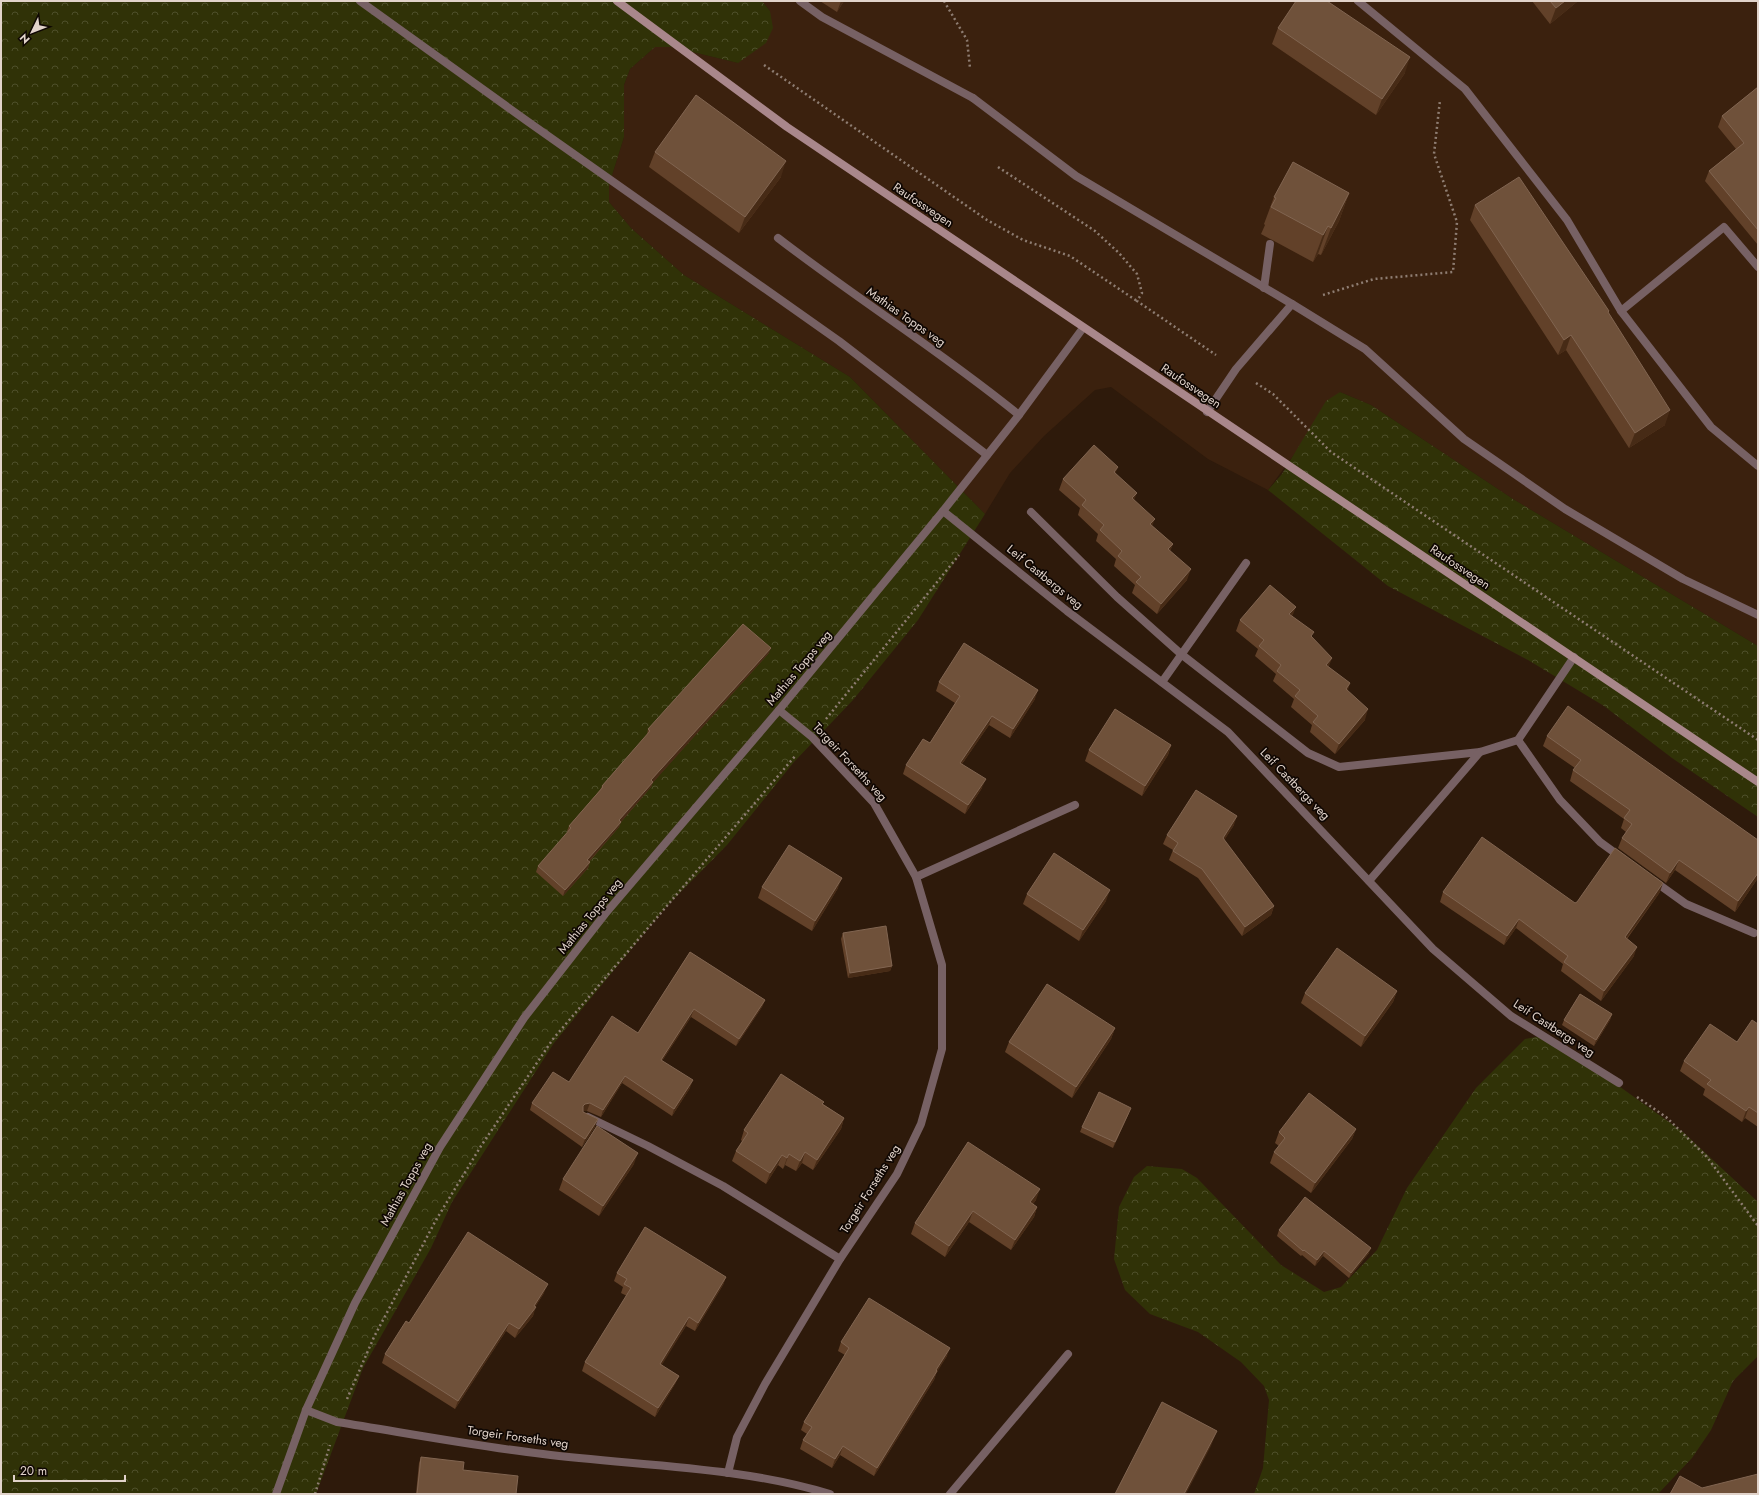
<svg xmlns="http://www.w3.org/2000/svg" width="1759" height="1495" viewBox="0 0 1759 1495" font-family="Jost,sans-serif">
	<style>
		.built { fill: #3b210e }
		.forest { fill: url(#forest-crowns) }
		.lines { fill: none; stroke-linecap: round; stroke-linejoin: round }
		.path { stroke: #8e7d72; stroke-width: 2.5; stroke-dasharray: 2 3; stroke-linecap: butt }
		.lane { stroke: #776164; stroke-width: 8 }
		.street { stroke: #776164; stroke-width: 8 }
		.secondary { stroke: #a9878b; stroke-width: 8 }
		.wall { fill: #624129 }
		.shaded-wall { fill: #472b16 }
		.building { fill: #6f513a; stroke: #816551 }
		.labels { text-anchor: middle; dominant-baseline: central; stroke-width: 3.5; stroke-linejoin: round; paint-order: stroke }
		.street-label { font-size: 12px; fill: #e1d3ca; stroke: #0f0703 }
	</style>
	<defs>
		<pattern id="forest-crowns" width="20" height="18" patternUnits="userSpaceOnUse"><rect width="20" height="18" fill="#303207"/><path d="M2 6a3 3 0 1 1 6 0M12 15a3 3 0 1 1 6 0" fill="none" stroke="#4e4f2a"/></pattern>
	</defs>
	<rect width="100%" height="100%" fill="#2e1a0b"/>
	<polygon class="built" points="762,1 1758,1 1758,646 1513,499 1371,405 1340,392 1268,490 1208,459 1111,387 1095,390 1044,436 1010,473 985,514 850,377 684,275 631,228 609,202 609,185 624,137 624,85 630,69 655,47 672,47 738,63 770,11"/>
	<g class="forest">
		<polygon points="1,1 762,1 770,11 773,28 766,43 738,63 672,47 655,47 630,69 624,85 624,137 609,185 609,202 631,228 684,275 850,377 985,514 918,620 853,700 794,762 727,845 666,907 554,1043 452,1202 431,1248 363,1368 316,1494 1,1494"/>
		<polygon points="1340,392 1371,405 1513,499 1758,646 1758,817 1672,758 1604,706 1528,660 1388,586 1268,490 1282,474 1326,401"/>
		<polygon points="1541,1036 1556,1041 1683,1132 1758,1202 1758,1356 1733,1381 1711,1430 1692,1458 1658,1494 1254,1494 1263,1468 1269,1400 1264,1386 1241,1362 1198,1332 1150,1314 1125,1290 1114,1259 1119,1207 1134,1177 1147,1166 1182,1169 1197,1178 1281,1265 1324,1292 1341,1287 1377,1250 1407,1188 1476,1088 1525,1039"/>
	</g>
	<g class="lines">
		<g class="path">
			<polyline points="944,1 967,40 970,68"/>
			<polyline points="764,65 987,220 1023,240 1070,256 1137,301"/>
			<polyline points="998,167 1095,231 1119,253 1137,274 1142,293 1137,301 1216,355"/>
			<polyline points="1323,295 1374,279 1453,272 1457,222 1434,154 1440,100"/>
			<polyline points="1256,383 1273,394 1331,452 1758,740"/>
			<polyline points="826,719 959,555"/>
			<polyline points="1637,1097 1666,1117 1707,1157 1758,1226"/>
			<polyline points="347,1399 374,1337 436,1220 481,1146 553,1039 796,755"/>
			<polyline points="315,1494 330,1445"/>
		</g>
		<g class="lane">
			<polyline points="800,1 822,17 973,98"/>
			<polyline points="1358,1 1465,89 1567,220 1621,311 1711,427 1758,466"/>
			<path d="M778 238C857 299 942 352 1019 415"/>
			<polyline points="1264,288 1270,244"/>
			<polyline points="1621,311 1724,227 1758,267"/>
			<polyline points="1031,512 1117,597 1181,654 1308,753 1339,767 1480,752 1518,740 1574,657"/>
			<polyline points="1162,682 1246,563"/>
			<polyline points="1518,740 1560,800 1600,842 1622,858"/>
			<polyline points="916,877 1075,805"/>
			<polyline points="1369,881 1480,752"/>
			<polyline points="1654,881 1686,904 1754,933"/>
			<polyline points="588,1117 648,1146 723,1186 840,1259"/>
			<polyline points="950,1494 1068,1354"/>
		</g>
		<g class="street">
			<polyline points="360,1 527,121 839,341 987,455"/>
			<polyline points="973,98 1076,176 1292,304"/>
			<polyline points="1207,412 1236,369 1292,304 1365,349 1464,439 1565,509 1683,579 1758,615"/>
			<polyline points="943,511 1067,611 1228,732 1433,949 1511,1016 1619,1083"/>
			<path d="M306 1410 337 1422C406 1433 475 1446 543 1454 639 1466 738 1466 830 1494"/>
			<polyline points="728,1473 737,1437 765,1384 840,1259 897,1174 921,1124 942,1049 942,965 916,877 874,803 812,737 779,710"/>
			<polyline points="276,1494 306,1410 355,1303 440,1147 524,1018 605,914 779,710 943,511 1019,415 1083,328"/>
		</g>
		<polyline class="secondary" points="617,1 787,127 1758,782"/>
	</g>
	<g class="wall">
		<polygon points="820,1 844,1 837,12"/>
		<polygon points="1532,1 1578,1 1550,24"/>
		<polygon points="1278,28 1405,73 1376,115 1272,44"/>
		<polygon points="1758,87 1758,245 1705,181 1709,171 1736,149 1718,127 1722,116"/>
		<polygon points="655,152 781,177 739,233 649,167"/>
		<polygon points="1349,193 1339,221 1321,255 1318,254 1313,262 1261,234 1265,225 1264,224 1274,197"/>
		<polygon points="1475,205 1608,313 1665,425 1629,448 1566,350 1558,355 1470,220"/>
		<polygon points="1116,474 1152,526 1173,544 1170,551 1187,580 1157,614 1132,593 1135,585 1114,566 1116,559 1096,541 1098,534 1078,515 1080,508 1059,490 1063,479"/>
		<polygon points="1292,616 1312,637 1329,667 1348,691 1365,720 1335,754 1310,732 1312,725 1291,707 1294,699 1273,681 1276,674 1255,656 1258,649 1236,631 1240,620"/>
		<polygon points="769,653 653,782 651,787 621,822 619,827 589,862 590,862 588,868 563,896 536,872 538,866 568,832 567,831 569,826 600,790 602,786 647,735 648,729"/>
		<polygon points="939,682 1035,699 1010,738 989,725 962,764 982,788 965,814 903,774 906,765 930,743 955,703 936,691"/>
		<polygon points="1547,736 1758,840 1758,878 1735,912 1675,870 1666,883 1618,848 1622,838 1626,832 1621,828 1624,819 1570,781 1573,770 1575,768 1543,746"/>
		<polygon points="1171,745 1168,755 1142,796 1085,761 1089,750"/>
		<polygon points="1234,825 1224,840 1274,906 1271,915 1242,936 1198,878 1169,860 1173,850 1163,844 1167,835"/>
		<polygon points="762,887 838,888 812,931 758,898"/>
		<polygon points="1443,892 1575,903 1660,892 1627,939 1634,956 1601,1001 1561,971 1563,964 1516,928 1504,945 1440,902"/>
		<polygon points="1027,894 1106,901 1079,941 1023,904"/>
		<polygon points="843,933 892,966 890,971 848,978 841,939"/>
		<polygon points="690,952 765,1000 762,1007 736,1046 691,1017 662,1061 690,1088 672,1116 622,1083 601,1117 587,1111 583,1111 595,1127 582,1147 530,1110 532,1103 569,1082 638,1033"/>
		<polygon points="1397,991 1393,1002 1361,1047 1301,1003 1305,993"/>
		<polygon points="1612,1014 1610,1020 1594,1046 1562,1025 1564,1020"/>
		<polygon points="1758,1024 1758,1127 1745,1118 1742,1122 1703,1095 1705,1089 1680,1071 1684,1061 1737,1042"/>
		<polygon points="1115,1028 1111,1039 1072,1098 1005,1052 1009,1042"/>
		<polygon points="823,1104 844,1118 841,1129 813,1170 802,1163 796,1171 785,1165 783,1169 778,1165 766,1184 732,1161 736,1151 742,1141 741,1140 744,1130"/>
		<polygon points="1129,1113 1113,1148 1080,1132 1082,1127"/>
		<polygon points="1356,1129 1352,1139 1311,1193 1270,1163 1274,1152 1279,1146 1275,1143 1279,1132"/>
		<polygon points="968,1142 1036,1200 1033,1204 1037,1207 1034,1217 1011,1250 969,1222 945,1257 911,1234 915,1223"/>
		<polygon points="634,1164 599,1216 559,1190 563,1179"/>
		<polygon points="1279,1230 1369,1253 1349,1278 1323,1256 1315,1266 1302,1255 1301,1256 1277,1236"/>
		<polygon points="617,1273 726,1277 723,1285 695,1331 686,1326 661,1365 679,1376 675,1384 655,1417 582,1371 585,1362 627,1296 621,1293 623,1287 614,1281"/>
		<polygon points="544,1293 535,1307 533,1316 515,1338 506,1331 455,1409 382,1363 385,1354 409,1323"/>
		<polygon points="841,1342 947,1356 937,1371 934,1380 874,1476 840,1455 832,1468 800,1449 803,1440 807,1434 801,1430 804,1422 845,1355 838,1351"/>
		<polygon points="421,1457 463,1470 516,1494 416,1494 419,1463"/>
	</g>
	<g class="shaded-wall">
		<polygon points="841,1 844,1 837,12"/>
		<polygon points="1565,1 1578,1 1550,24 1556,8"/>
		<polygon points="1410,57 1405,73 1376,115 1382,99"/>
		<polygon points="786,161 781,177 739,233 745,217"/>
		<polygon points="1349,193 1339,221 1321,255 1331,228"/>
		<polygon points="1328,226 1318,254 1313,262 1323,235"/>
		<polygon points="1571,335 1566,350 1558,355 1564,340"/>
		<polygon points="1670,410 1665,425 1629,448 1635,433"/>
		<polygon points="1118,467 1114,477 1114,472"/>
		<polygon points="1137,493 1133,503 1132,498"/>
		<polygon points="1155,519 1151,529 1150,524"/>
		<polygon points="1173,544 1169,554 1168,549"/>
		<polygon points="1191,569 1187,580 1157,614 1161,604"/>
		<polygon points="1296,607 1292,617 1289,614"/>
		<polygon points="771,648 769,653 650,786 651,780"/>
		<polygon points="1332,658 1328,669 1326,665"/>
		<polygon points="1350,683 1347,694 1346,689"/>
		<polygon points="1038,690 1035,699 1010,738 1013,729"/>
		<polygon points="1368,709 1365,720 1335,754 1339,744"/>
		<polygon points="992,716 989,725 957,771 960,763"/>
		<polygon points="1171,745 1168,755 1142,796 1145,786"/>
		<polygon points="986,779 982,788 965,814 968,805"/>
		<polygon points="653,782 651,787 621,822 619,827 585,866 587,860 619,820"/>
		<polygon points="1237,816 1234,825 1220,847 1223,838"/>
		<polygon points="1679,860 1675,870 1666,883 1670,873"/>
		<polygon points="590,862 588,868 563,896 565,890"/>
		<polygon points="1758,873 1758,878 1735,912 1738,901"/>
		<polygon points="842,878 838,888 812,931 815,921"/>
		<polygon points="1663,883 1660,892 1621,946 1625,937"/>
		<polygon points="1110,890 1106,901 1079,941 1083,930"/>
		<polygon points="1274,906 1271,915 1242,936 1245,927"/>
		<polygon points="1519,919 1516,928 1504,945 1507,936"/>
		<polygon points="1637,947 1634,956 1601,1001 1604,991"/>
		<polygon points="892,966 890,971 848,978 850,973"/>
		<polygon points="1397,991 1393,1002 1361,1047 1365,1036"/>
		<polygon points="765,1000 762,1007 736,1046 739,1039"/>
		<polygon points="694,1009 691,1017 658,1067 661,1060"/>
		<polygon points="1612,1014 1610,1020 1594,1046 1596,1040"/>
		<polygon points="1115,1028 1111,1039 1072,1098 1076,1087"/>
		<polygon points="625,1076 622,1083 601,1117 603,1110"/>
		<polygon points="693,1080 690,1088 672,1116 674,1109"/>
		<polygon points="590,1103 587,1111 582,1111 583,1106 585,1104"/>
		<polygon points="1749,1107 1745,1118 1742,1122 1746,1111"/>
		<polygon points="1131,1108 1129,1113 1113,1148 1115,1142"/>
		<polygon points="844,1118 841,1129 813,1170 817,1160"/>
		<polygon points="598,1119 595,1127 582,1147 585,1139"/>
		<polygon points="1356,1129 1352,1139 1311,1193 1315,1183"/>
		<polygon points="805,1152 802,1163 796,1171 800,1161"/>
		<polygon points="638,1153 634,1164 599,1216 603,1206"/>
		<polygon points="789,1154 785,1165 783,1169 787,1158"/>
		<polygon points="782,1155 778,1165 766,1184 770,1173"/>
		<polygon points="1040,1189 1036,1200 1027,1212 1030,1202"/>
		<polygon points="1037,1207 1034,1217 1011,1250 1015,1240"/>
		<polygon points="973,1211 969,1222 945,1257 949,1246"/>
		<polygon points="1371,1248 1369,1253 1349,1278 1351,1273"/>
		<polygon points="1324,1251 1323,1256 1315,1266 1317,1260"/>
		<polygon points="726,1277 723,1285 695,1331 698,1323"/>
		<polygon points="548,1284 544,1293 534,1309 536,1307 533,1316 515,1338 519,1329"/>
		<polygon points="689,1317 686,1326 657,1373 660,1364"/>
		<polygon points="509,1323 506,1331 455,1409 458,1401"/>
		<polygon points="950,1348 947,1356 933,1379 936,1370"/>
		<polygon points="937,1371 934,1380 874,1476 877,1468"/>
		<polygon points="679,1376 675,1384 655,1417 658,1408"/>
		<polygon points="1217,1431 1211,1446 1186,1494 1184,1494"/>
		<polygon points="843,1446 840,1455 832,1468 835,1459"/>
	</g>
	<g class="building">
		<polygon points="1296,1 1327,1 1410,57 1382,99 1278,28"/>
		<polygon points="1550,1 1565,1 1556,8"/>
		<polygon points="1758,87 1758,230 1709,171 1744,143 1722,116"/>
		<polygon points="696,95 786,161 745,217 655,152"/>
		<polygon points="1293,162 1349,193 1331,228 1328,226 1323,235 1271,207 1276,198 1274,197"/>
		<polygon points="1519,177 1609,311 1608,312 1670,410 1635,433 1571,335 1564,340 1475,205"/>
		<polygon points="1094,445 1118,467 1114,472 1137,493 1132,498 1155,519 1150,524 1173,544 1168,549 1191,569 1161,604 1136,582 1141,577 1118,556 1122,551 1100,530 1104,525 1082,505 1086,500 1063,479"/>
		<polygon points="1270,585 1296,607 1289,614 1314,632 1311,636 1332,658 1326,665 1350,683 1346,689 1368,709 1339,744 1313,722 1318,716 1295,696 1300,690 1277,671 1281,665 1259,646 1264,640 1240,620"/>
		<polygon points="743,624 771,648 651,780 653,782 619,820 621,822 587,860 590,862 565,890 538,866 571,828 569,826 603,787 602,786 650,731 648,729"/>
		<polygon points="964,643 1038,690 1013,729 992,716 960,763 986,779 968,805 906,765 923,739 930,743 960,696 939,682"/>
		<polygon points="1568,706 1758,840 1758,873 1738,901 1679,860 1670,873 1622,838 1632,824 1624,818 1630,810 1573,770 1581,760 1547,736"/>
		<polygon points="1115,709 1171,745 1145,786 1089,750"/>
		<polygon points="1196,790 1237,816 1223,838 1274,906 1245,927 1202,869 1173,851 1178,843 1167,835"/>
		<polygon points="1482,837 1575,903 1577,902 1615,848 1663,883 1625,937 1637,947 1604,991 1564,962 1568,956 1519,919 1507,936 1443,892"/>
		<polygon points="789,845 842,878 815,921 762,887"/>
		<polygon points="1054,853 1110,890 1083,930 1027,894"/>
		<polygon points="886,926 892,966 850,973 843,933"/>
		<polygon points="1337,948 1397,991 1365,1036 1305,993"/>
		<polygon points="690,952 765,1000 739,1039 694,1009 661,1060 693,1080 674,1109 625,1076 603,1110 590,1103 585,1104 583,1106 583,1112 598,1119 585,1139 532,1103 553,1072 569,1082 612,1016 638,1033"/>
		<polygon points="1047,984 1115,1028 1076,1087 1009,1042"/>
		<polygon points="1580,994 1612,1014 1596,1040 1564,1020"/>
		<polygon points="1752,1020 1758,1024 1758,1113 1749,1107 1746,1111 1707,1084 1711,1080 1684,1061 1710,1024 1737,1042"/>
		<polygon points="781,1074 824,1102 822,1104 844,1118 817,1160 805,1152 800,1161 789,1154 787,1158 782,1155 770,1173 736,1151 748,1133 744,1130"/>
		<polygon points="1099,1092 1131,1108 1115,1142 1082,1127"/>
		<polygon points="1309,1093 1356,1129 1315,1183 1274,1152 1285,1138 1279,1132"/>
		<polygon points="597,1126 638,1153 603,1206 563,1179"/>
		<polygon points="968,1142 1040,1189 1030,1202 1037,1207 1015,1240 973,1211 949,1246 915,1223"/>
		<polygon points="1305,1197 1371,1248 1351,1273 1324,1251 1317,1260 1304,1250 1303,1251 1279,1230"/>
		<polygon points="645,1227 726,1277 698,1323 689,1317 660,1364 679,1376 658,1408 585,1362 631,1288 624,1284 627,1279 617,1273"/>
		<polygon points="468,1232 548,1284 534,1306 536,1307 519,1329 509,1323 458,1401 385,1354 406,1321 409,1323"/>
		<polygon points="869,1298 950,1348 936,1370 937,1371 877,1468 843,1446 835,1459 803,1440 812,1427 804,1422 849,1348 841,1342"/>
		<polygon points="1162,1402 1217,1431 1184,1494 1115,1494"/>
		<polygon points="421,1457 464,1462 463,1470 518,1476 516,1494 417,1494"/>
		<polygon points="1758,1474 1758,1494 1670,1494 1680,1476 1702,1488"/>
	</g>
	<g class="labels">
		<g class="street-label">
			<text transform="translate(923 205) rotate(34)">Raufossvegen</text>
			<text transform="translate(906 317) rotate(35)">Mathias Topps veg</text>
			<text transform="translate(1191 386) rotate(34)">Raufossvegen</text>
			<text transform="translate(1460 567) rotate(34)">Raufossvegen</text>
			<text transform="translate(1045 577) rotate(39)">Leif Castbergs veg</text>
			<text transform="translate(799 668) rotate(-50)">Mathias Topps veg</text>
			<text transform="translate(850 762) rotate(47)">Torgeir Forseths veg</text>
			<text transform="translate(1295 784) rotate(46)">Leif Castbergs veg</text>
			<text transform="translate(590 916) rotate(-51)">Mathias Topps veg</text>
			<text transform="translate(1554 1028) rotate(33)">Leif Castbergs veg</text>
			<text transform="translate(406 1184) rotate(-61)">Mathias Topps veg</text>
			<text transform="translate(870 1189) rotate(-58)">Torgeir Forseths veg</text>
			<text transform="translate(518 1437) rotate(8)">Torgeir Forseths veg</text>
		</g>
	</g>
	<rect width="1759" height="1495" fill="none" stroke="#e1d3ca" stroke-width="4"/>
	<g transform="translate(32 32) rotate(227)" stroke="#0f0703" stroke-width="3" paint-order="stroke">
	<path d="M0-3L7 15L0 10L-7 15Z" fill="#e1d3ca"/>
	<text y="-6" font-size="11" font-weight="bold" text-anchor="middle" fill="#e1d3ca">N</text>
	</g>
	<path d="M14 1475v6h111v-6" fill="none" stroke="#e1d3ca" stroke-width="2"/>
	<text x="20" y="1475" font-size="12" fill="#e1d3ca" stroke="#0f0703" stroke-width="3" paint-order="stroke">20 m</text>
</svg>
